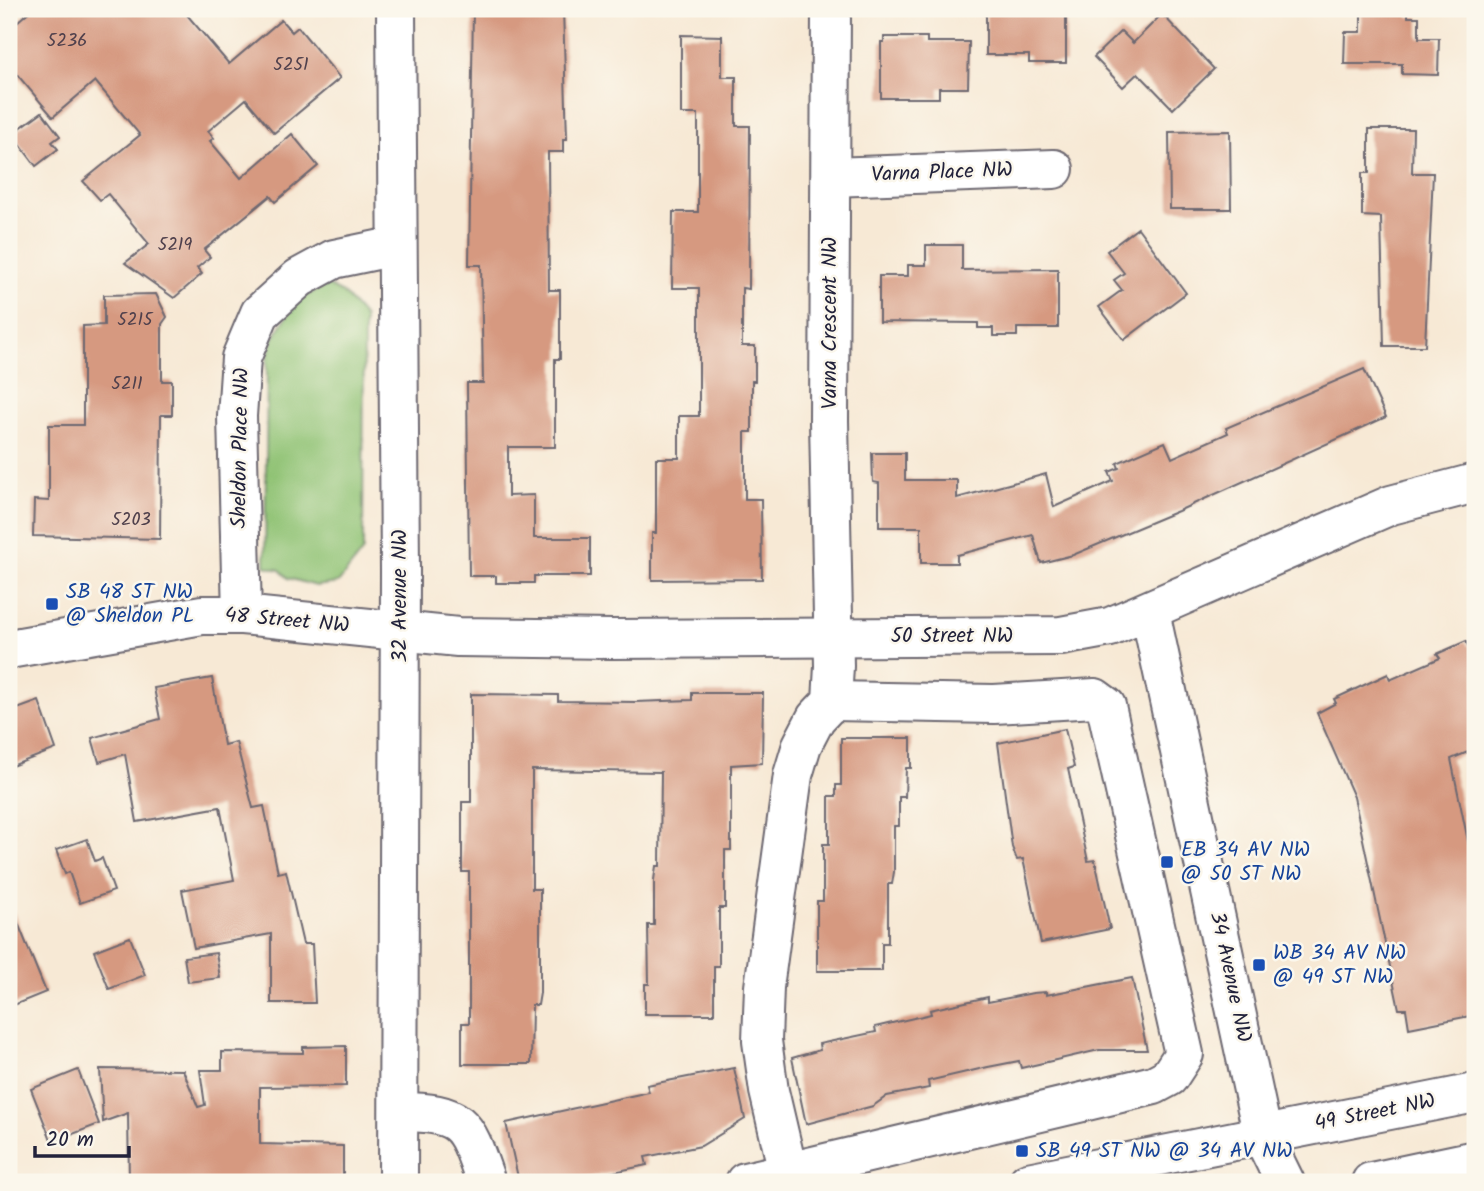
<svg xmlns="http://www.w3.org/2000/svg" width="1484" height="1191" viewBox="0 0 1484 1191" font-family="Kalam,sans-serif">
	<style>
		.green { fill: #8fc273; stroke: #587257; stroke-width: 2 }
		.building { fill: #d69980 }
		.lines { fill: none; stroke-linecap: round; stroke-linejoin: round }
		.minor-casing { stroke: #6d6871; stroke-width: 42 }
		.tertiary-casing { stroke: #6d6871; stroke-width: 42 }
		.minor { stroke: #fff; stroke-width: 38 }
		.tertiary { stroke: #fff; stroke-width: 38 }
		.transit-dot { fill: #1a4fb4; stroke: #fbf7ec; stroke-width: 2.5 }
		.labels { text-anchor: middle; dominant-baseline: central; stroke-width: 5; stroke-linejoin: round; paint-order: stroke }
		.number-label { font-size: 18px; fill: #4f404c }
		.street-label { font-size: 21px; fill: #22223b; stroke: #fbf7ec }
		.transit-label { font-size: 21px; fill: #164399; stroke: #fbf7ec; text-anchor: start }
	</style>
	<rect width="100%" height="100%" fill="#fbf7ec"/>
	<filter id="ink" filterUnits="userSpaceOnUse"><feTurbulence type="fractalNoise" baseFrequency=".0143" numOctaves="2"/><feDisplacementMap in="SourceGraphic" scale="14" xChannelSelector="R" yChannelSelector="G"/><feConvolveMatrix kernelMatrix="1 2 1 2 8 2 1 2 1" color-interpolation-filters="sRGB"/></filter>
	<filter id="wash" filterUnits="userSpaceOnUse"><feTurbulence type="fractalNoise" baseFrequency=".00686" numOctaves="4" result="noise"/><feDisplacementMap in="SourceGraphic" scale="28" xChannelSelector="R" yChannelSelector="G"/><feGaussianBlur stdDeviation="1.57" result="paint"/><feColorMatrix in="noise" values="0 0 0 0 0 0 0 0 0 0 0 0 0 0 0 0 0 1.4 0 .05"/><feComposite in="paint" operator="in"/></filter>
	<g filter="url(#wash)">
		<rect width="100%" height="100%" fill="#f7e9d5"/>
		<polygon class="green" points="327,285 343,293 364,317 363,551 338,583 316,586 288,578 280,570 265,566 267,359 273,339 297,300"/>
		<g id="blocks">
			<g class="building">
				<polygon points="32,9 182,9 229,64 281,20 292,32 298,27 340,78 274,133 246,99 208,131 214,138 210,141 241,178 292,134 318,166 275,202 270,196 204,250 210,257 197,268 202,274 174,298 125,263 149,244 108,194 100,200 83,181 140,135 95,81 53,117 9,65 9,29"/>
				<polygon points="473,9 563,9 567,139 563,139 563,152 548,152 549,290 560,290 560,359 555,359 555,447 508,447 508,496 534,495 534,538 590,538 590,576 534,576 534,583 496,583 496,576 469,576 467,383 483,383 481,265 469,265"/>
				<polygon points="986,9 1066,9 1066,63 1029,63 1029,55 986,55"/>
				<polygon points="1361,9 1408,9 1408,17 1419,17 1419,38 1439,38 1438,75 1402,74 1402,64 1344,64 1345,32 1361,32"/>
				<polygon points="1162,14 1214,69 1173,109 1138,73 1123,87 1094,57 1121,31 1133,43"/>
				<polygon points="681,35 722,36 722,77 736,77 736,126 750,126 749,289 742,288 742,346 755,346 755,381 752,381 752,432 745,432 745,499 761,499 762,579 652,580 652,533 656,533 656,458 679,458 679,416 699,416 699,288 672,288 673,212 698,212 698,114 681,114"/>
				<polygon points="884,37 927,37 927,42 969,42 968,88 939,88 939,98 881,98 881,42 884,42"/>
				<polygon points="42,112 60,136 52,142 58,149 36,166 12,134"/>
				<polygon points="1369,129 1413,129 1412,173 1433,173 1425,346 1384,346 1381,217 1362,216 1362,173 1369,173"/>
				<polygon points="1230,131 1231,209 1170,209 1169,132"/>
				<polygon points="1138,228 1186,293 1124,340 1099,307 1122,290 1114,280 1124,273 1107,251"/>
				<polygon points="926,245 962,245 962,270 1058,269 1058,328 1017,328 1017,336 993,336 993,328 978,328 978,323 879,322 879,276 908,276 908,265 926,265"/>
				<polygon points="156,294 167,317 162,324 162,381 172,381 172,415 161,415 160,539 33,536 34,500 49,501 49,425 83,425 83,326 104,325 104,295"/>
				<polygon points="1364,369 1386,417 1178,511 1073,555 1041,563 1033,535 957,555 957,563 921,563 921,527 879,527 879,483 873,482 872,453 905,453 905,480 957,480 957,498 1046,474 1054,507 1113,481 1109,472 1119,468 1117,463 1165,442 1172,458 1228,433 1226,428"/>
				<polygon points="1466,641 1468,646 1475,642 1475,749 1451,759 1475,875 1475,1015 1409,1028 1406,1009 1399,1009 1354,797 1317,713 1336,703 1334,699 1388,674 1390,680 1440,658 1437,654"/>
				<polygon points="212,678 224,745 236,742 253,808 264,806 278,873 286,871 303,944 312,944 315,1003 271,1003 271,934 194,948 182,890 234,880 220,807 137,822 125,754 99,762 92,738 160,719 154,688"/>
				<polygon points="692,693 763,693 762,763 731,765 731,850 725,850 725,908 719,908 719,966 714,966 714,1014 645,1014 645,984 649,984 648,925 654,925 654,880 656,866 660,866 661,772 532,770 532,889 540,889 540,993 538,1005 532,1005 531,1064 462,1064 462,1023 469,1023 469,872 462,872 462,802 471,802 471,694 558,695 558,701 635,702 692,700"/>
				<polygon points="39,701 56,749 9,767 9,712"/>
				<polygon points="1065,729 1074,767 1068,769 1088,861 1095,860 1110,929 1041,943 1023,859 1017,860 1012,847 998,743"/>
				<polygon points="841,738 911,738 911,768 906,768 905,797 899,797 899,826 894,826 894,872 892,884 888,884 888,943 882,943 882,971 817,971 817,901 823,901 823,844 829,844 829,796 836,796 836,785 841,785"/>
				<polygon points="87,839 95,861 102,858 114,891 80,903 69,872 65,874 56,850"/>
				<polygon points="9,901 46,992 9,1007"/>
				<polygon points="130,937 145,975 109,989 94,951"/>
				<polygon points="216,953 220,978 188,982 184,957"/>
				<polygon points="1132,978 1147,1050 1099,1050 1021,1068 1019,1061 988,1067 928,1081 929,1088 887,1096 873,1106 806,1124 792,1058 820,1050 819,1044 876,1032 875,1027 931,1014 930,1010 943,1007 988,997 988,1002 1033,993 1046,992 1046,995"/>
				<polygon points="346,1046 346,1086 260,1087 260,1144 343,1146 343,1181 129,1182 128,1113 103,1122 100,1069 183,1070 198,1107 205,1105 200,1070 222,1070 222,1052 303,1053 303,1047"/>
				<polygon points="734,1068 745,1119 701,1146 645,1157 647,1165 567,1182 519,1182 506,1123 649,1092 647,1085"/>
				<polygon points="78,1070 99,1124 52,1142 31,1089"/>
			</g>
		</g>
	</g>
	<g filter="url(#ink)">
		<use href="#blocks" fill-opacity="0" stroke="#6d6871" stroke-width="2"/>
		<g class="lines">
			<g class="minor-casing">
				<g id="minor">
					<polyline points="831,177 1054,169"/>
					<polyline points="1150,612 1263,1137 1285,1182"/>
					<polyline points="242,615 237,416 241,358 260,313 299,278 334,259 396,246"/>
					<polyline points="9,649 202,615 242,615 458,637 612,639 1061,636 1110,627 1391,505 1475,483"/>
					<path d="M400 1112C465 1112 466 1125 486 1182"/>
					<polyline points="788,1172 1154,1085 1169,1077 1184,1054 1106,706 1095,698 994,704 832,701"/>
					<polyline points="745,1182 788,1172 769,1091 762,1041 764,987 793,775 802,745 816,718 832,701 834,666 829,421 831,9"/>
				</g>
			</g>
			<g class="tertiary-casing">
				<g id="tertiary">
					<polyline points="396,9 400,571 398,1182"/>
					<polyline points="1028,1182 1475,1093"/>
					<polyline points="1371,1182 1475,1160"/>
				</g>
			</g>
			<use href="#minor" class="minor"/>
			<use href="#tertiary" class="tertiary"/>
		</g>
	</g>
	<g class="transit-dot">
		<rect x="45" y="597" width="14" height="14" rx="3.5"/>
		<rect x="1160" y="855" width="14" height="14" rx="3.5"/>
		<rect x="1252" y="958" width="14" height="14" rx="3.5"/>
		<rect x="1015" y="1144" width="14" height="14" rx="3.5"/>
	</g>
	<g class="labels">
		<g class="number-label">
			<text x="67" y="41">5236</text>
			<text x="291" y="65">5251</text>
			<text x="175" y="245">5219</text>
			<text x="135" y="320">5215</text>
			<text x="127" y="384">5211</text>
			<text x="131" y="520">5203</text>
		</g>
		<g class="street-label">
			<text transform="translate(942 173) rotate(-2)">Varna Place NW</text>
			<text transform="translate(830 323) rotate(-90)">Varna Crescent NW</text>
			<text transform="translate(241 448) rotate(-89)">Sheldon Place NW</text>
			<text transform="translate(400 596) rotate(-90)">32 Avenue NW</text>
			<text transform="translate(287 621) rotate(5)">48 Street NW</text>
			<text x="952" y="636">50 Street NW</text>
			<text transform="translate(1230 977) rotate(78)">34 Avenue NW</text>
			<text transform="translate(1375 1113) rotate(-11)">49 Street NW</text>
		</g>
		<g class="transit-label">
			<text x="66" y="592">SB 48 ST NW<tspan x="66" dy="24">@ Sheldon PL</tspan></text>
			<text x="1181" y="850">EB 34 AV NW<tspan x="1181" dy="24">@ 50 ST NW</tspan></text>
			<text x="1273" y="953">WB 34 AV NW<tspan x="1273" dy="24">@ 49 ST NW</tspan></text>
			<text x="1036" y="1151">SB 49 ST NW @ 34 AV NW</text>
		</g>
	</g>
	<rect width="1484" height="1191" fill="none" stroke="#fbf7ec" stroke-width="35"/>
	<path d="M35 1146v10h94v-10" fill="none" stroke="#22223b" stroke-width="3.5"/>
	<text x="46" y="1146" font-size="21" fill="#22223b" stroke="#fbf7ec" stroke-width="5" paint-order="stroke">20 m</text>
</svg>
